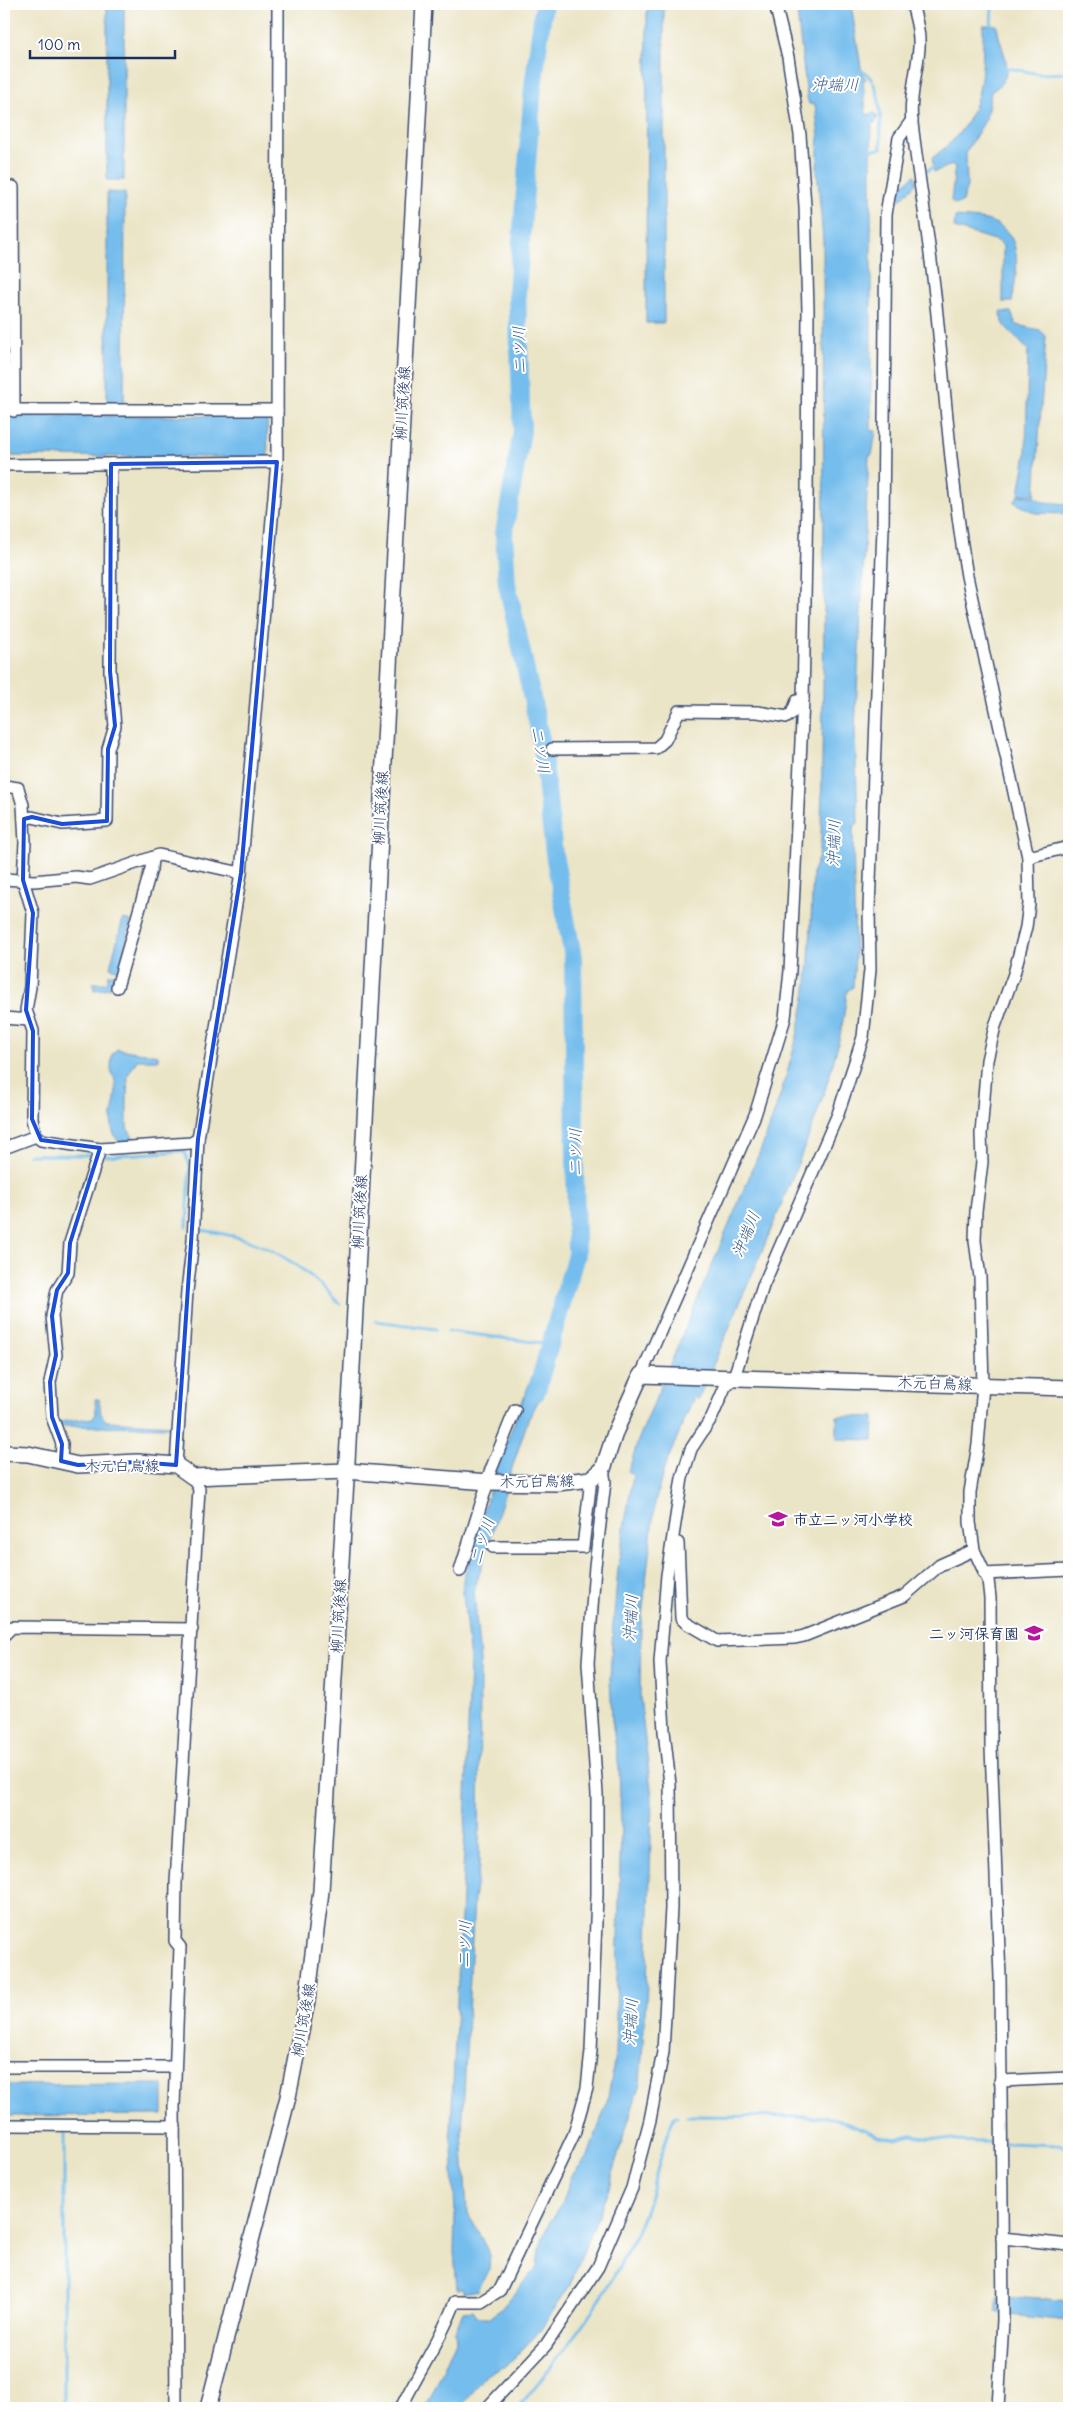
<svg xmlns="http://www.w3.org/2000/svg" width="1073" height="2412" viewBox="0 0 1073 2412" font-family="Delius,'Klee One',sans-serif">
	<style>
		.water { fill: #75bded; stroke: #4876a6 }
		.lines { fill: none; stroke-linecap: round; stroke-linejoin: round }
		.stream { stroke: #75bded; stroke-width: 3 }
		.river { stroke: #75bded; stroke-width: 18 }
		.minor-casing { stroke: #3a4a6e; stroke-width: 14 }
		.secondary-casing { stroke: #3a4a6e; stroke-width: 18 }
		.minor { stroke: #fff; stroke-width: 11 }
		.secondary { stroke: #fff; stroke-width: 15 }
		.marked { fill: none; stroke: #1d4ed8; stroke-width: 4; stroke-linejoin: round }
		.labels { text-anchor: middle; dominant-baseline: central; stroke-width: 4; stroke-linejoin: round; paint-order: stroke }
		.street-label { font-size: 15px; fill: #1b2f5e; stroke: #fff }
		.poi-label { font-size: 15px; font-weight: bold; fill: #1b2f5e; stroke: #fff; text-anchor: start }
		.water-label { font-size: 16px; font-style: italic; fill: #365a89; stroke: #fff }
	</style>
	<rect width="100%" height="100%" fill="#fff"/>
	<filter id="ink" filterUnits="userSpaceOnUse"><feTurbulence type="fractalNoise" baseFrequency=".02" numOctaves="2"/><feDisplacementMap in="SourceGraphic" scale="10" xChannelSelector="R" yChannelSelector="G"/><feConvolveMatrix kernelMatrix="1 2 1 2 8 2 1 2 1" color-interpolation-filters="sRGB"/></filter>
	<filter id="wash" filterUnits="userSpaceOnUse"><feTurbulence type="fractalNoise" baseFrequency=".0096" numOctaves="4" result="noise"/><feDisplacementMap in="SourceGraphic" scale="20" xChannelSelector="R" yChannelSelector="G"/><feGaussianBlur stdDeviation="1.12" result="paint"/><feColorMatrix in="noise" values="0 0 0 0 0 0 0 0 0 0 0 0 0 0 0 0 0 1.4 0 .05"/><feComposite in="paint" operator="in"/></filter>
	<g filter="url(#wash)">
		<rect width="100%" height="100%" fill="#ebe5c7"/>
		<g class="water">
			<rect x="107" y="4" width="17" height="176"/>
			<polygon points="647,4 664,4 664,323 646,323"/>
			<path d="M796 4H851L862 74 866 79 863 81 866 115 875 113 877 116V119L872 126 871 151V431H876L872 455 869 456 855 729 858 823 853 828 855 958 853 987 847 991C841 1054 817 1116 793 1176 763 1251 730 1325 698 1400L694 1397 664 1469 655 1502 641 1625 640 1697 652 1798 647 1987 640 2083 611 2177 610 2186 570 2285 540 2331 506 2366 486 2375 460 2408H426L456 2340 455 2331 463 2311 473 2310 478 2317H490L500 2310 537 2267 539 2249 549 2222 562 2205 572 2175 588 2156 606 2106 612 2076 615 2053 621 1826 619 1769 612 1720 610 1679 613 1625 619 1559 633 1475 628 1472 639 1438 766 1137C782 1091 797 1045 805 997 811 956 811 912 813 871L819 856 821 839 824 616 823 240 817 169 819 136 815 105 809 104 807 97Z"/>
			<path d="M983 25H997C999 51 1021 73 991 92L986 119 966 152 967 186 962 203 955 204 951 201 955 166 952 165 934 172 932 158C983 121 983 84 983 25Z"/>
			<polygon points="915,175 916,184 900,200 899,188"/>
			<polygon points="107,192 125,193 124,402 107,402"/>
			<path d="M955 217C965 218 976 218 986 220 1026 230 1017 270 1012 302H1003V246L998 241 954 228Z"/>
			<polygon points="1000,312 1011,312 1016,325 1040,330 1046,336 1035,495 1019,494 1026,454 1028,350 1004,325"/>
			<polygon points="4,416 267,416 268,457 4,456"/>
			<polygon points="1019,495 1035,497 1043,502 1069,504 1069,514 1035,513 1014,502"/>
			<polygon points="123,919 131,921 119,970 110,967"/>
			<polygon points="109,974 116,974 110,988 94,990 93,983 107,983"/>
			<path d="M117 1049 158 1055V1060H137L128 1075 127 1096V1128L135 1140 119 1142C102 1123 120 1102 115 1081 114 1075 114 1079 112 1074 110 1068 112 1059 112 1054Z"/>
			<polygon points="535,1369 548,1373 539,1400 528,1420 509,1477 493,1477"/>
			<polygon points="95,1399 99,1399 101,1414 106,1421 173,1425 173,1427 60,1426 59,1422 93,1418 96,1414"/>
			<polygon points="837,1416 874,1417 873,1440 837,1439"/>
			<polygon points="490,1489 506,1489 474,1591 480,1661 479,1867 474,1899 462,2132 467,2211 490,2255 489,2270 479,2285 478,2290 464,2293 464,2289 457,2289 454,2252 455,2215 451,2127 465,1831 470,1661 463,1594 463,1580"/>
			<polygon points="163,2084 163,2115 4,2116 4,2085"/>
			<polygon points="997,2297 1009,2299 1026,2297 1069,2301 1069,2321 1009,2315 997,2311"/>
		</g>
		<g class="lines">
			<g class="stream">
				<polyline points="991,28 992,4"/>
				<polyline points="1003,67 1039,74 1069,73"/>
				<path d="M859 70C885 78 880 128 881 149L869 150"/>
				<polyline points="927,171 937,164"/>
				<polyline points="29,1155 89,1155"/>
				<polyline points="106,1156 184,1151 190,1166 187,1227"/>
				<path d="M201 1230C249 1236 284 1252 320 1284 327 1290 333 1298 340 1304"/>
				<polyline points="376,1321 436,1329"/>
				<polyline points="448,1331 550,1344"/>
				<polyline points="687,2116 822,2117 846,2122 879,2136 896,2139 911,2135 958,2141 1059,2145 1069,2148"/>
				<polyline points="64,2129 64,2408"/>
				<path d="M518 2408C565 2349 612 2292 641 2222 655 2188 660 2150 674 2117H677"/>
			</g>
			<polyline class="river" points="536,1393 576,1255 573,957 554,854 542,744 507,584 504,533 522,431 517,293 533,87 544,4"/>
		</g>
	</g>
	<g filter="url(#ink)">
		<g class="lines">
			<g class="minor-casing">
				<g id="minor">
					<path d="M912 4C916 19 920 33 919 48 917 73 909 98 912 123 919 181 929 238 935 295 945 389 951 483 967 576L1028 857 1029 904 1026 927 1014 974 995 1026 987 1060 981 1134 982 1162 976 1211 975 1241 980 1277 983 1385 978 1445 970 1492V1522L974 1550 988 1580 990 1598 991 1747 1000 1977 1003 2320 998 2408"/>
					<polyline points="4,187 13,187 14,411"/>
					<polyline points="4,410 277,410"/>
					<polyline points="4,465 277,462"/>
					<polyline points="552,749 656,748 665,740 679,711 758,712 787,717 792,713 797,701 803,700"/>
					<polyline points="4,786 18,788 23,805 25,842 23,880 33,913 30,987 26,1010 33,1031 32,1119 36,1136 41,1140 100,1149 191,1143 198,1139"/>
					<polyline points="24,819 32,817 62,824 107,821 108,749 115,726 110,671 111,464"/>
					<polyline points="1028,857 1069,847"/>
					<polyline points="4,879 34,881 76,877 90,879 159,855 241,873"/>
					<polyline points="117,987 151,869 152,858"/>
					<polyline points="4,1018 29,1020"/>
					<polyline points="4,1148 36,1136"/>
					<polyline points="641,1375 755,1115 785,1018 790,971 803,700 807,499 808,310 805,206 800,135 788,57 775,4"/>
					<polyline points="61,1461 62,1444 52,1417 50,1382 56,1355 52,1316 57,1290 68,1273 70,1243 100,1149"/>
					<polyline points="176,1465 187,1291 193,1240 198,1139 241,873 277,462 278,4"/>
					<polyline points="678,1543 681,1618 686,1623 717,1641 795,1638 804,1636 904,1596 940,1565 974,1550"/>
					<polyline points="493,1547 583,1547 591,1479"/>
					<polyline points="460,1571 486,1488 486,1482 515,1410"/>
					<polyline points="984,1574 1069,1570"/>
					<polyline points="4,1635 12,1627 192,1629"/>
					<polyline points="4,2067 175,2067"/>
					<polyline points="1000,2081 1069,2078"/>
					<polyline points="4,2125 175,2126"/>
					<polyline points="1002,2238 1069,2245"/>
					<polyline points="176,2408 174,2106 180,1947 175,1941 176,1883 199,1489 193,1477"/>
					<path d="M401 2408C418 2372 441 2340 455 2302H481L500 2290 574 2134 587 2088 591 2051 597 1894V1794L588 1663 595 1566 605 1482 603 1469"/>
					<polyline points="487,2408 546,2345 598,2267 632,2188 650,2120 663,2052 671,1908 670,1784 664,1731 660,1662 667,1575 682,1478 691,1449 712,1417 725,1387 734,1377 763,1286 838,1114 863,1037 870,970 869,909 883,528 886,214 899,138 912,120"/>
				</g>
			</g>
			<g class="secondary-casing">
				<g id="secondary">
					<polyline points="4,1453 28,1454 78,1465 137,1462 176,1465 193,1477 346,1471 488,1482 557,1483 591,1479 603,1469 616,1430 641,1375 1069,1388"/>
					<polyline points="208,2408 288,2097 307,2001 321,1891 346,1480 424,4"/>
				</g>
			</g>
			<use href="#minor" class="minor"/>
			<use href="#secondary" class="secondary"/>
		</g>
	</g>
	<path class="marked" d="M277 462 241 873 198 1139 176 1465 137 1462 78 1465 61 1461 62 1444 52 1417 50 1382 56 1355 52 1316 57 1290 68 1273 70 1243 100 1148 41 1140 32 1119 33 1031 26 1010 33 913 23 880 24 819 32 817 62 824 107 821 108 749 115 726 110 671 111 464Z"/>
	<defs>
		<g id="school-bare" transform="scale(1.5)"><path d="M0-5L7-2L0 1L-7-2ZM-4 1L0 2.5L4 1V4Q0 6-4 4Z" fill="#b5179e" stroke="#fff" stroke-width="2.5" paint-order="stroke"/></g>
	</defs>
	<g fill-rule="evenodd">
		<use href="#school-bare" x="778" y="1519"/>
		<use href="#school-bare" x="1034" y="1633"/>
	</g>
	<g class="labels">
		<g class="street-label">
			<text transform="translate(402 403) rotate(-87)">柳川筑後線</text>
			<text transform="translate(380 808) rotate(-87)">柳川筑後線</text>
			<text transform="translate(359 1212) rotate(-87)">柳川筑後線</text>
			<text transform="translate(935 1383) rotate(2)">木元白鳥線</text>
			<text x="122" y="1465">木元白鳥線</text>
			<text transform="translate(537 1481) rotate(-1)">木元白鳥線</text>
			<text transform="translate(338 1616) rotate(-87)">柳川筑後線</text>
			<text transform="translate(303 2020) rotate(-80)">柳川筑後線</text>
		</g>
		<g class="poi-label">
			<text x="793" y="1519">市立二ッ河小学校</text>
			<text x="1019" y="1633" text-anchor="end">二ッ河保育園</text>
		</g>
		<g class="water-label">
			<text x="835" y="84">沖端川</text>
			<text transform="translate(519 350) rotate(-92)">二ツ川</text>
			<text transform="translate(541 750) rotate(81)">二ツ川</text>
			<text transform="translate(833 843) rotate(-88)">沖端川</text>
			<text transform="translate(575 1152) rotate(-90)">二ツ川</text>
			<text transform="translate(745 1234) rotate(-67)">沖端川</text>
			<text transform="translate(482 1541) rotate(-73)">二ツ川</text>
			<text transform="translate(630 1618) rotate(-86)">沖端川</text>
			<text transform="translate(464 1944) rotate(-88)">二ツ川</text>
			<text transform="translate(630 2022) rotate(-87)">沖端川</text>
		</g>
	</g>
	<rect width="1073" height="2412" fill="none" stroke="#fff" stroke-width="20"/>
	<path d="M30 50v8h145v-8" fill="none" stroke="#1b2f5e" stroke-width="2.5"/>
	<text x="38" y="50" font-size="15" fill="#1b2f5e" stroke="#ffffff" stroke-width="4" paint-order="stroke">100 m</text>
</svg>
